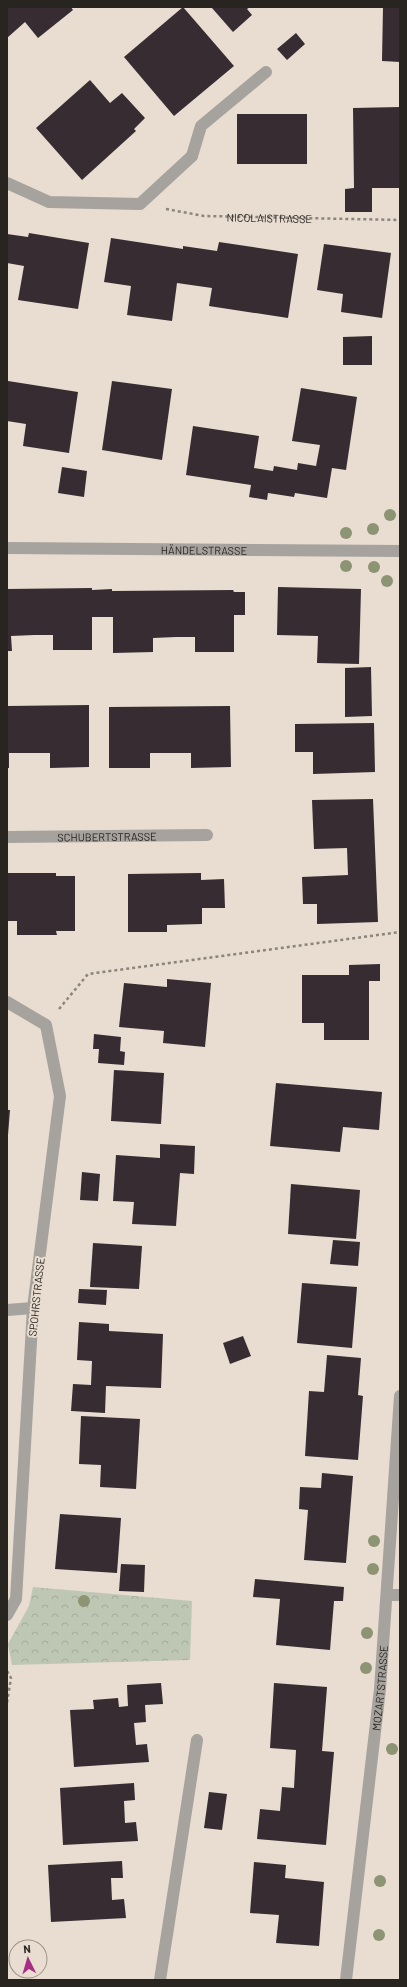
<svg xmlns="http://www.w3.org/2000/svg" width="407" height="1987" viewBox="0 0 407 1987" font-family="Barlow,sans-serif">
	<style>
		.forest { fill: url(#forest-crowns) }
		.building { fill: #372c32 }
		.lines { fill: none; stroke-linecap: round; stroke-linejoin: round }
		.path { stroke: #8d857d; stroke-width: 2.5; stroke-dasharray: 3 3; stroke-linecap: butt }
		.service { stroke: #a6a29d; stroke-width: 12 }
		.minor { stroke: #a6a29d; stroke-width: 12 }
		.tree { fill: #8d9474 }
		.labels { text-anchor: middle; dominant-baseline: central; stroke-width: 4; stroke-linejoin: round; paint-order: stroke }
		.street-label { font-size: 11px; fill: #282420; stroke: #e8ddd0 }
	</style>
	<defs>
		<pattern id="forest-crowns" width="20" height="18" patternUnits="userSpaceOnUse"><rect width="20" height="18" fill="#bec7b4"/><path d="M2 6a3 3 0 1 1 6 0M12 15a3 3 0 1 1 6 0" fill="none" stroke="#a3ab9a"/></pattern>
	</defs>
	<rect width="100%" height="100%" fill="#e8ddd0"/>
	<polygon class="forest" points="33,1587 192,1601 190,1660 12,1665 8,1644 29,1606"/>
	<g class="building">
		<polygon points="7,7 71,7 73,10 38,38 25,22 7,38"/>
		<polygon points="183,7 234,66 174,116 124,57"/>
		<polygon points="213,7 250,7 247,9 252,15 233,32 212,8"/>
		<polygon points="383,7 400,7 400,62 382,61"/>
		<polygon points="296,33 305,44 287,60 277,49"/>
		<polygon points="90,80 110,103 122,93 145,118 134,129 136,131 82,180 36,128"/>
		<polygon points="400,107 400,188 372,188 372,212 345,212 345,189 354,188 353,108"/>
		<rect x="237" y="114" width="70" height="50"/>
		<polygon points="29,233 89,243 78,309 18,300 24,266 7,263 7,234 28,237"/>
		<polygon points="111,238 183,249 183,246 217,251 219,242 298,254 288,318 209,306 212,288 177,283 172,321 127,315 131,286 104,282"/>
		<polygon points="324,244 391,253 382,318 341,312 343,294 317,290"/>
		<polygon points="372,336 372,365 343,365 343,337"/>
		<polygon points="8,381 78,392 69,453 23,446 26,424 7,421"/>
		<polygon points="112,381 172,389 162,460 102,450"/>
		<polygon points="301,388 357,397 346,470 332,468 327,498 295,493 294,497 268,493 267,500 249,497 251,485 186,475 193,426 259,436 254,468 273,471 274,466 297,470 298,463 316,466 320,445 292,441"/>
		<polygon points="62,467 87,471 84,497 58,493"/>
		<polygon points="278,587 361,589 359,664 317,663 318,636 277,635"/>
		<polygon points="92,588 92,590 112,589 112,591 233,590 234,592 245,592 245,615 234,615 234,652 195,652 195,637 176,637 153,638 153,652 113,653 113,617 92,617 92,650 53,650 53,635 34,635 11,636 12,651 7,651 7,589"/>
		<polygon points="371,667 372,716 345,717 345,668"/>
		<polygon points="89,705 89,767 50,768 50,753 9,753 9,768 7,768 7,706"/>
		<polygon points="230,706 231,767 191,768 191,753 150,753 150,768 109,768 109,707"/>
		<polygon points="374,723 375,772 313,774 313,752 295,752 295,724"/>
		<polygon points="373,799 378,922 317,924 317,904 303,904 302,877 348,875 347,848 314,849 312,800"/>
		<polygon points="7,873 56,873 56,876 75,876 75,931 56,931 57,935 17,935 17,921 7,921"/>
		<polygon points="201,873 201,880 224,879 225,908 202,908 202,924 167,925 167,932 128,932 128,874"/>
		<polygon points="380,964 380,981 369,981 369,1040 324,1040 324,1023 302,1023 302,975 349,975 349,965"/>
		<polygon points="167,979 211,983 205,1047 163,1043 164,1031 119,1027 124,983 167,987"/>
		<polygon points="94,1034 121,1037 120,1051 125,1052 124,1065 98,1063 99,1049 93,1049"/>
		<polygon points="114,1070 164,1073 161,1124 111,1121"/>
		<polygon points="276,1083 382,1092 379,1130 343,1127 340,1152 270,1146"/>
		<polygon points="7,1110 10,1110 8,1135 7,1135"/>
		<polygon points="160,1144 195,1146 194,1174 180,1173 176,1226 132,1224 134,1202 113,1201 116,1155 160,1158"/>
		<polygon points="82,1172 100,1174 98,1201 80,1200"/>
		<polygon points="291,1184 360,1190 356,1239 288,1234"/>
		<polygon points="333,1240 360,1242 358,1266 330,1264"/>
		<polygon points="93,1243 142,1246 139,1289 90,1287"/>
		<polygon points="302,1283 357,1287 352,1348 297,1343"/>
		<polygon points="79,1289 107,1290 106,1305 78,1303"/>
		<polygon points="79,1322 109,1324 109,1331 163,1334 161,1388 106,1386 105,1413 71,1411 73,1384 91,1385 92,1361 77,1360"/>
		<polygon points="243,1336 251,1356 230,1364 223,1343"/>
		<polygon points="327,1355 361,1358 358,1395 363,1396 358,1460 305,1456 309,1391 324,1392"/>
		<polygon points="81,1416 140,1419 136,1489 100,1487 101,1465 79,1464"/>
		<polygon points="322,1473 353,1476 346,1563 304,1560 308,1510 299,1509 300,1487 321,1488"/>
		<polygon points="60,1514 121,1518 117,1573 55,1569"/>
		<polygon points="121,1564 145,1565 144,1592 119,1591"/>
		<polygon points="255,1579 344,1587 343,1601 334,1601 330,1650 276,1645 280,1599 253,1597"/>
		<polygon points="161,1683 163,1704 145,1705 146,1722 134,1723 136,1745 147,1744 149,1762 74,1767 70,1710 94,1709 93,1700 118,1698 119,1707 128,1706 127,1685"/>
		<polygon points="274,1683 327,1687 322,1751 334,1752 326,1845 257,1839 260,1809 280,1811 282,1787 294,1788 296,1750 270,1748"/>
		<polygon points="134,1783 135,1800 124,1801 125,1823 136,1822 138,1841 63,1845 60,1788"/>
		<polygon points="209,1792 227,1794 222,1830 204,1828"/>
		<polygon points="122,1861 123,1878 111,1878 112,1900 124,1899 126,1918 51,1922 48,1865"/>
		<polygon points="254,1862 286,1865 285,1878 324,1882 319,1946 276,1943 279,1915 250,1913"/>
	</g>
	<g class="lines">
		<g class="path">
			<path id="s1" d="M166 209 204 216 400 220"/>
			<polyline points="59,1009 88,974 400,932"/>
			<polyline points="7,1671 11,1678 7,1703"/>
		</g>
		<polyline class="service" points="192,156 201,126 266,72"/>
		<g class="minor">
			<polyline points="7,183 49,202 140,204 192,156"/>
			<path id="s2" d="M7 548 400 551"/>
			<path id="s3" d="M7 837 207 835"/>
			<polyline points="7,1002 46,1025 60,1096 33,1308 16,1599 7,1615"/>
			<polyline points="7,1310 33,1308"/>
			<polyline points="387,1595 400,1595"/>
			<polyline points="160,1980 197,1740"/>
			<path id="s4" d="M346 1980 380 1689 400 1396"/>
		</g>
	</g>
	<g class="tree">
		<circle cx="390" cy="515" r="6"/>
		<circle cx="373" cy="529" r="6"/>
		<circle cx="346" cy="533" r="6"/>
		<circle cx="346" cy="566" r="6"/>
		<circle cx="374" cy="567" r="6"/>
		<circle cx="387" cy="581" r="6"/>
		<circle cx="374" cy="1541" r="6"/>
		<circle cx="373" cy="1569" r="6"/>
		<circle cx="84" cy="1601" r="6"/>
		<circle cx="367" cy="1633" r="6"/>
		<circle cx="366" cy="1668" r="6"/>
		<circle cx="392" cy="1749" r="6"/>
		<circle cx="380" cy="1881" r="6"/>
		<circle cx="379" cy="1935" r="6"/>
	</g>
	<g class="labels">
		<g class="street-label">
			<text stroke="none"><textPath href="#s1" startOffset="104">NICOLAISTRASSE</textPath></text>
			<text stroke="none"><textPath href="#s2" startOffset="197">HÄNDELSTRASSE</textPath></text>
			<text stroke="none"><textPath href="#s3" startOffset="100">SCHUBERTSTRASSE</textPath></text>
			<text transform="translate(36 1297) rotate(-84)">SPOHRSTRASSE</text>
			<text stroke="none"><textPath href="#s4" startOffset="294">MOZARTSTRASSE</textPath></text>
		</g>
	</g>
	<rect width="407" height="1987" fill="none" stroke="#282420" stroke-width="16"/>
	<g transform="translate(28 1959) rotate(355)"><circle r="19" fill="#e8ddd0" stroke="#9b938a"/>
	<path d="M0-3L7 15L0 10L-7 15Z" fill="#a82e83"/>
	<text y="-6" font-size="11" font-weight="bold" text-anchor="middle" fill="#282420">N</text>
	</g>
</svg>
